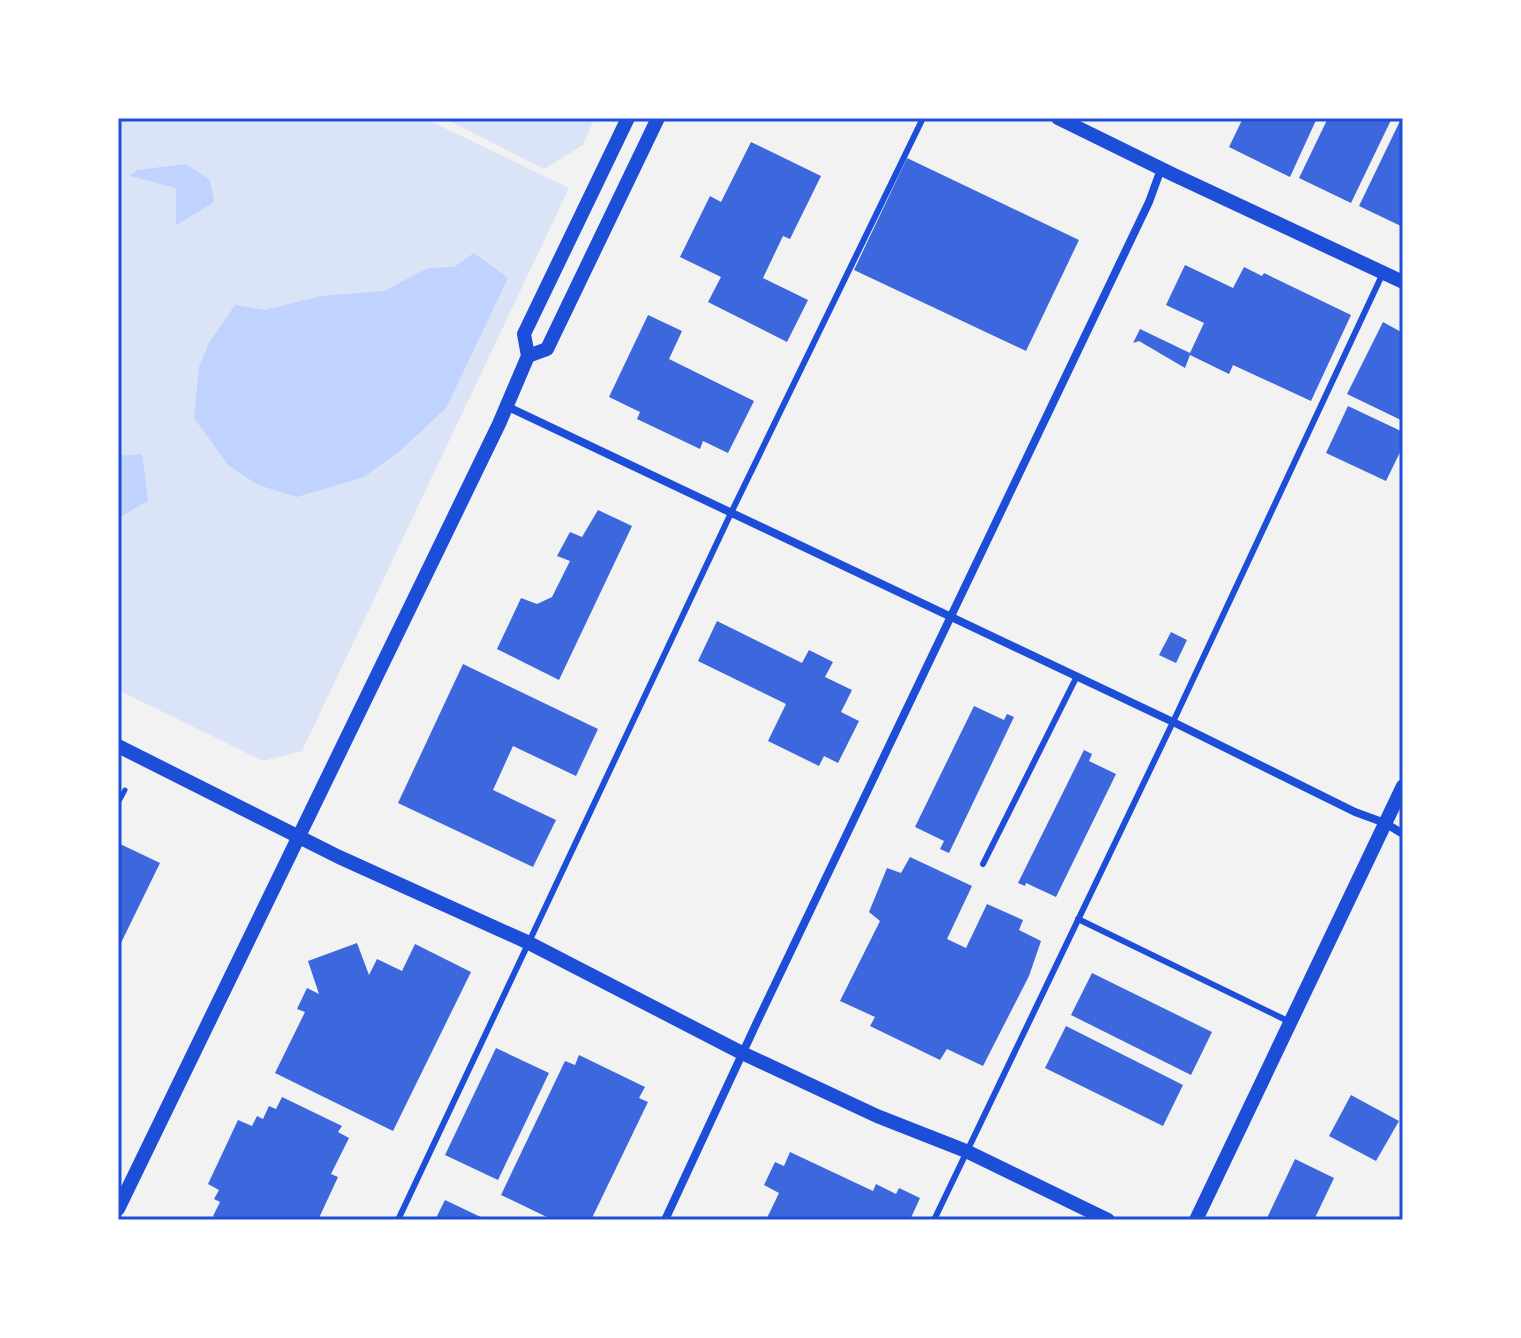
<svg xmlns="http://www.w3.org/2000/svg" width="1521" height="1338" viewBox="0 0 1521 1338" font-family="'Roboto Condensed',sans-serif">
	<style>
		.green { fill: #dbe4f7 }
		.water { fill: #bfd3fe }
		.building { fill: #3d67dc }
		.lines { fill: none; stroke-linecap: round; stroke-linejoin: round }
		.path { stroke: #1d4ed8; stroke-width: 5 }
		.service { stroke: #1d4ed8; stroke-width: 6 }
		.minor { stroke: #1d4ed8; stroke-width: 8 }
		.tertiary { stroke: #1d4ed8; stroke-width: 14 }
		.neatline { fill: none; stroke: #1d4ed8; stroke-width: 3 }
	</style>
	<rect width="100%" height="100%" fill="#f2f2f2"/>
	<g class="green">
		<polygon points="118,118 424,118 569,188 302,751 263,761 118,690"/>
		<polygon points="444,118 595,118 583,145 544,169"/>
	</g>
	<g class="water">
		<polygon points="186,164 210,180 214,202 176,225 176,188 130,176 137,170"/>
		<polygon points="474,253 508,278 446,408 400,451 364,477 297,497 258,485 228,465 194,418 199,367 209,343 235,305 265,310 321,296 384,291 428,268 454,267"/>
		<polygon points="142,454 148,501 118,518 118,456"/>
	</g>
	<g class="building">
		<polygon points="1243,118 1317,118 1290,177 1229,147"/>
		<polygon points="1328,118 1392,118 1351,203 1299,178"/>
		<polygon points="1400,121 1403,123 1403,227 1359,206"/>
		<polygon points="751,142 821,176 790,239 783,236 763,278 808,300 787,342 708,302 721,277 680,257 710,196 721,202"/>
		<polygon points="907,158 1079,240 1026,351 854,270"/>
		<polygon points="1185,265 1233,288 1244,267 1262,276 1264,273 1351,315 1311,401 1233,365 1229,374 1190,355 1185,368 1139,341 1133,343 1140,329 1190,353 1204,323 1166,305"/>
		<polygon points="648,315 682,331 669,359 754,401 728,453 703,441 700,449 637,419 640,412 609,397"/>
		<polygon points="1383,322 1403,333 1403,421 1347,394"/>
		<polygon points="1348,406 1403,432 1403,446 1386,481 1326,453"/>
		<polygon points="598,510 632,526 559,680 497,649 521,598 537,604 552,597 570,561 557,556 570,532 582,537"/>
		<polygon points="717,621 802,663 809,650 833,662 825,677 852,690 841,712 859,721 838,763 824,756 819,766 768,741 786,704 698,661"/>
		<polygon points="1171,632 1187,640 1176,663 1159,655"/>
		<polygon points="463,664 598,729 576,776 513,746 493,790 556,820 533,867 398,803"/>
		<polygon points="974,706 1004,720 1007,714 1014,717 949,853 940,849 944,841 915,827"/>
		<polygon points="1084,750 1092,754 1089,761 1116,774 1056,897 1026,883 1025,886 1018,883"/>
		<polygon points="118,843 160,863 118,949"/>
		<polygon points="910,857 972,886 947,939 966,948 987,904 1023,920 1019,930 1041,941 1029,976 983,1066 947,1049 940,1060 870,1026 875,1017 840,1001 880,921 869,912 887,868 901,873"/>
		<polygon points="357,943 369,975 377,959 402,971 415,944 471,972 393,1131 275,1073 305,1012 297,1009 307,988 319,994 308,961"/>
		<polygon points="1092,973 1212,1032 1191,1075 1071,1015"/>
		<polygon points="1066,1026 1183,1085 1163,1126 1045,1068"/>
		<polygon points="496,1048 549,1073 498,1180 445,1155"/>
		<polygon points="579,1055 645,1087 639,1098 648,1102 591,1220 553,1220 501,1195 565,1061 575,1065"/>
		<polygon points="1351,1095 1399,1121 1376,1161 1329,1136"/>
		<polygon points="282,1097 342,1126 338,1132 349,1138 331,1174 338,1177 318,1220 220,1220 213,1216 220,1202 214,1199 219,1190 208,1184 238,1120 252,1126 257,1116 263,1119 269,1106 276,1109"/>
		<polygon points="790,1152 873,1191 876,1184 896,1194 899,1188 920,1198 910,1220 766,1220 779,1193 764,1185 775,1162 784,1166"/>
		<polygon points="1295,1159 1334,1178 1314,1220 1272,1220 1267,1218"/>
		<polygon points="445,1200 487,1220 435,1220"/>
	</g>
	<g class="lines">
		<polyline class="path" points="118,803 125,790"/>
		<g class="service">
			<polyline points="983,864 1077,676"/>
			<polyline points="1078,919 1290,1022"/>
			<polyline points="398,1220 731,513 923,118"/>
			<polyline points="934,1220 1173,722 1383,273"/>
		</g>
		<g class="minor">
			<polyline points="506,406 1173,722 1355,812 1385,823 1403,834"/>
			<polyline points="665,1220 757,1022 1149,202 1161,169"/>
		</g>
		<g class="tertiary">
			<polyline points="1058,118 1172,174 1403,282"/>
			<polyline points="528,356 547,349 658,118"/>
			<polyline points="118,746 339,857 527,942 742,1053 877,1116 966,1151 1108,1220"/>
			<polyline points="118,1209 499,424 528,356 524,334 628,118"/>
			<polyline points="1196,1220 1403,786"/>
		</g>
	</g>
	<rect width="1521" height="1338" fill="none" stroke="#ffffff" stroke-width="240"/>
	<rect x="120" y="120" width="1281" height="1098" class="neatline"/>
</svg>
